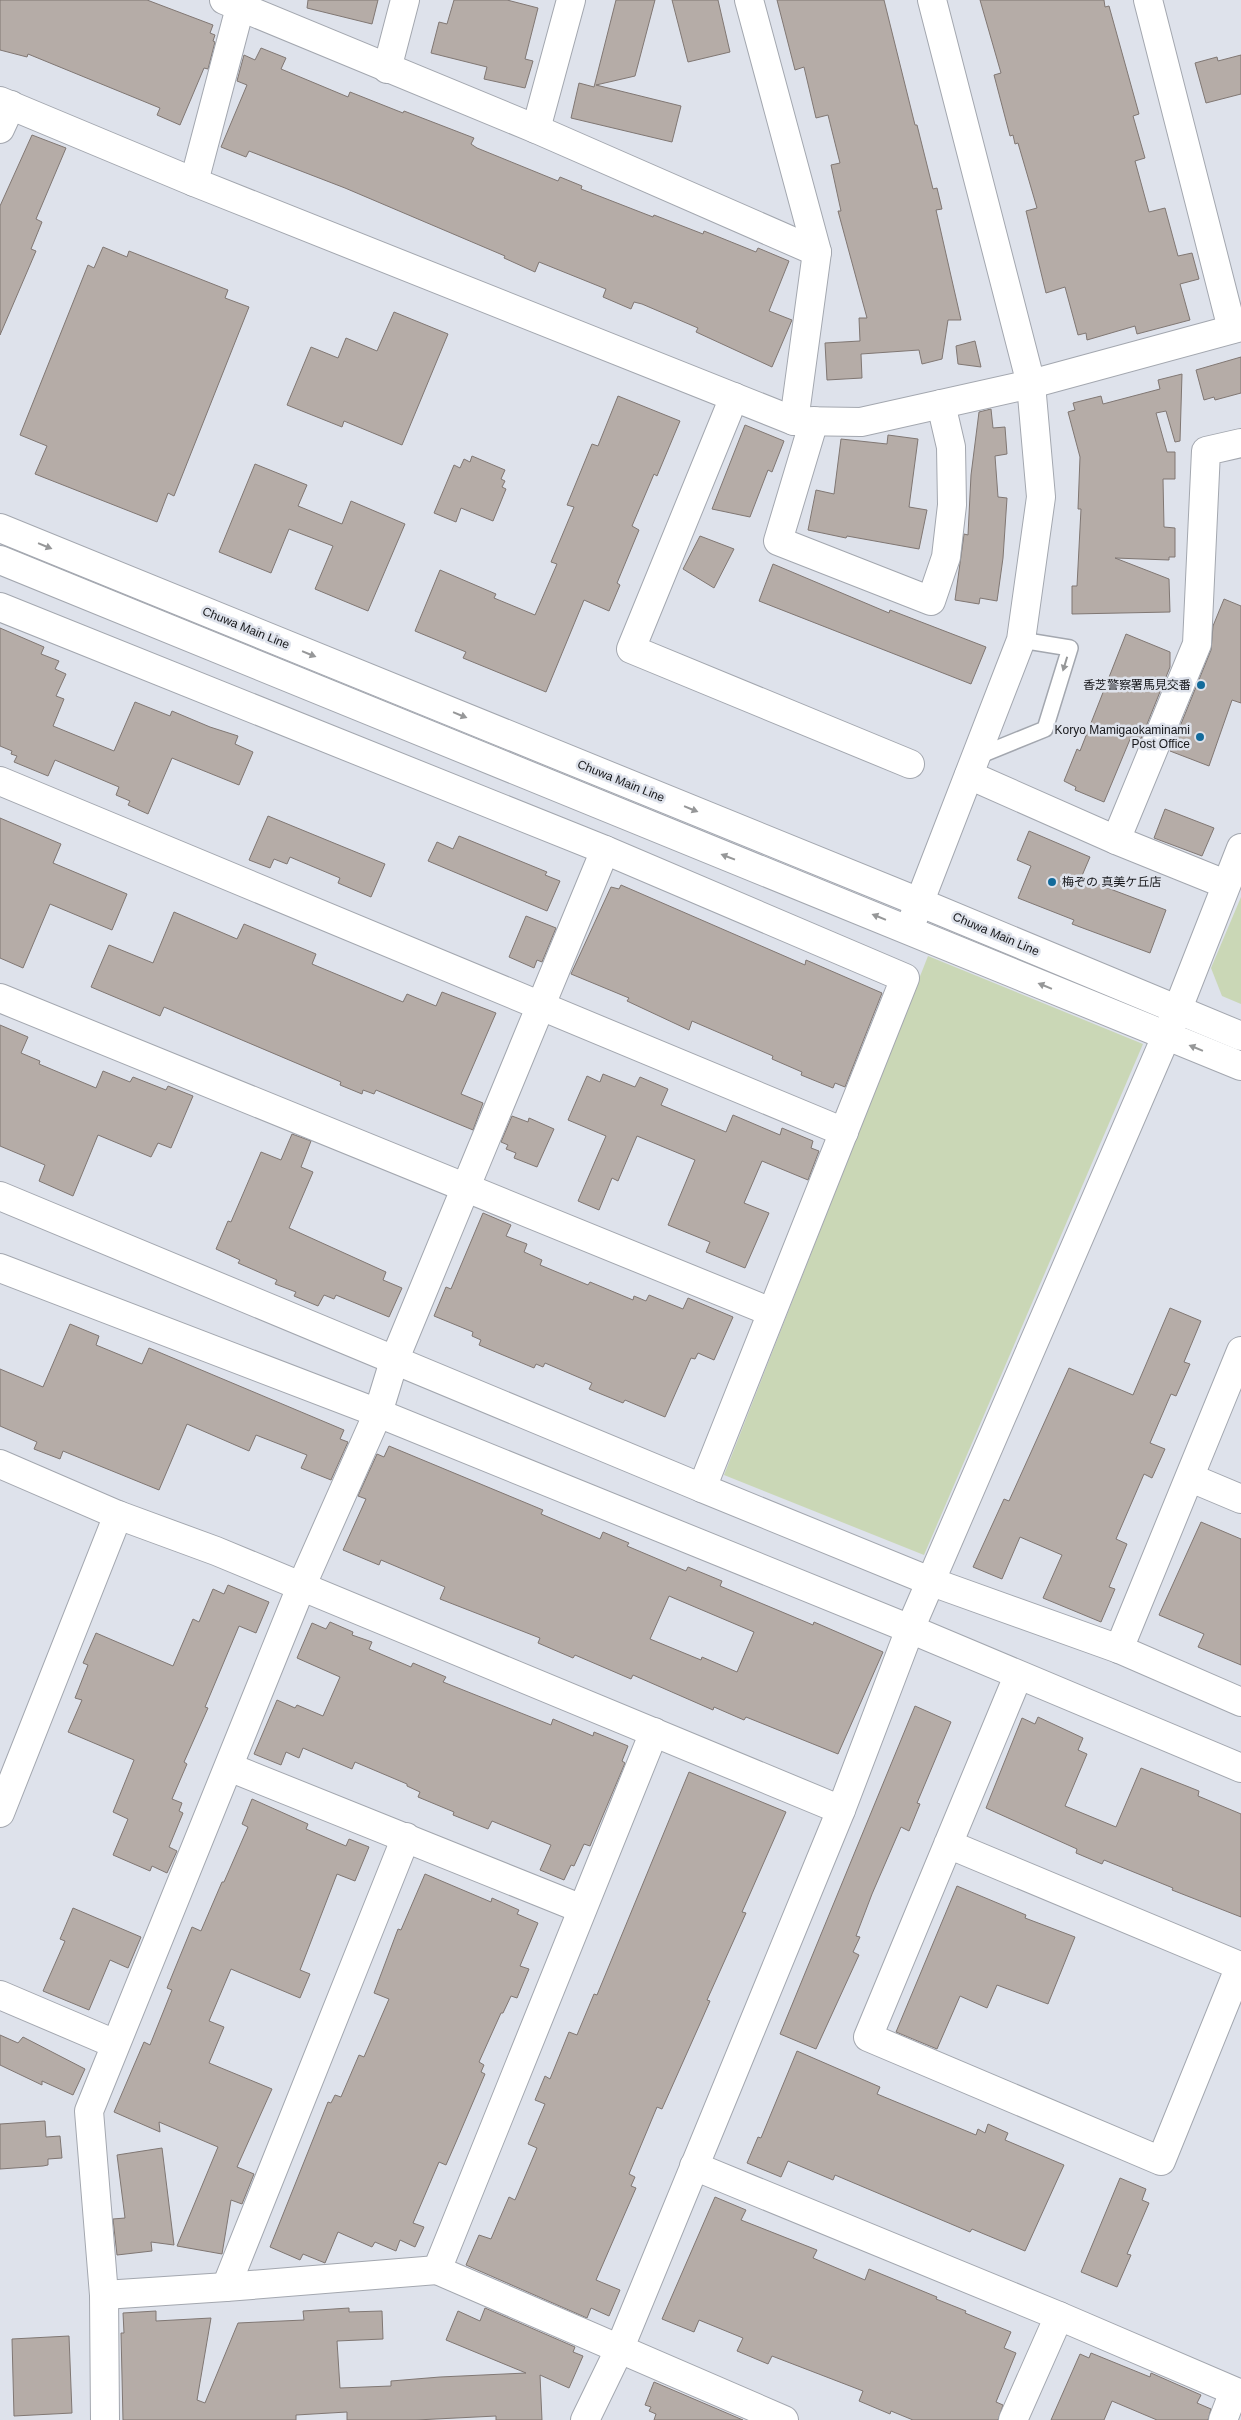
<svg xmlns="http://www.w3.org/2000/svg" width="1241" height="2420" viewBox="0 0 1241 2420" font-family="Helvetica,'Noto Sans JP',sans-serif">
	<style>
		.green { fill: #cad7b6 }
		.building { fill: #b5aca7; stroke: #807773; fill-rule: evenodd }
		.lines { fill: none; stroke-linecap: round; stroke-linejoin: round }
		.lane-casing { stroke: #a3a7af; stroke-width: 18 }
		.street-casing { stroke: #a3a7af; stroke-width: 30 }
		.secondary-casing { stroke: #a3a7af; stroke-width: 30 }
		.lane { stroke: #fff; stroke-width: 15 }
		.street { stroke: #fff; stroke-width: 28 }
		.secondary { stroke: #fff; stroke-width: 28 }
		.oneway { fill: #969798 }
		.poi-dot { fill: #136b9b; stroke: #dee2eb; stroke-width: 2 }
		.labels { text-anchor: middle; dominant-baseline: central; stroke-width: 5; stroke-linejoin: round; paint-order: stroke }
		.street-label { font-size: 12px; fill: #16171a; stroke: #dee2eb }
		.poi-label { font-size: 12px; fill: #16171a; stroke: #dee2eb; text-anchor: end }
	</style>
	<rect width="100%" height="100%" fill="#dee2eb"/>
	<g class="green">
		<polygon points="1241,897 1241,1004 1222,996 1211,968"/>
		<polygon points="928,956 1143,1044 924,1555 724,1475"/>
	</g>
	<g class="building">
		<polygon points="0,0 147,0 213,25 210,33 215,35 213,41 215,42 208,69 204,68 180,125 157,115 160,108 28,54 27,57 0,50"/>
		<polygon points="308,0 378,0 372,24 307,8"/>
		<polygon points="454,0 507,0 538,8 525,59 533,61 525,88 484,79 487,67 431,53 439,22 447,24"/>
		<polygon points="616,0 655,0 635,76 596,85 681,106 672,142 571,118 579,83 594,87"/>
		<polygon points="672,0 718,0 730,52 688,62"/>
		<polygon points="777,0 884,0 915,125 917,125 933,189 937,188 942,209 936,210 961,320 948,320 942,359 922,364 919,350 861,354 862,378 827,380 825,343 860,341 859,318 867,318 838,211 841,211 831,165 840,163 828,115 816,118 804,67 795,70"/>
		<polygon points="980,0 1104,0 1105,7 1109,6 1139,114 1133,116 1145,158 1135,161 1149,212 1165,208 1178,256 1192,253 1199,279 1180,284 1190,320 1137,334 1135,326 1087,340 1086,333 1078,335 1065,287 1046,293 1026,211 1037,208 1018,143 1015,144 1013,135 1010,136 994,75 1001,73"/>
		<polygon points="261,48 286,58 281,69 348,97 350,92 403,113 404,111 474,138 471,144 477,148 558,181 560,177 582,186 581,189 653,217 654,215 703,234 704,231 756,252 758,248 789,261 769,311 792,320 772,367 696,332 698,328 642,304 634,302 631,309 603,297 606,289 539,262 535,272 504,258 505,256 345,188 249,151 246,157 221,147 247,85 237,81 244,55 255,60"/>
		<polygon points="1241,55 1241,94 1206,103 1195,63 1217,57 1218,61"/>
		<polygon points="32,135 66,148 36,219 42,222 31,249 36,251 0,335 0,206"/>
		<polygon points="103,247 127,257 129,251 228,290 225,298 249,307 174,496 168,493 157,522 35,474 47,446 20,435 88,265 94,268"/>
		<polygon points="394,312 448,334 402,445 344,421 342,427 287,405 311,347 338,358 346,338 377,351"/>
		<polygon points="975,341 981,367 958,364 956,346"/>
		<polygon points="1241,357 1241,393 1215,400 1214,397 1204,400 1196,370"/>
		<polygon points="1182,374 1180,441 1175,442 1166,411 1156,413 1167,452 1175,452 1175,479 1163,479 1164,527 1175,528 1175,557 1169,557 1169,560 1115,558 1169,579 1170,612 1072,614 1072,586 1077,586 1081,509 1078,509 1080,457 1068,412 1075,410 1073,403 1101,396 1103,404 1160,389 1158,380"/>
		<polygon points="618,396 680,421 657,476 654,474 632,526 639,530 617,583 620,585 609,611 584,600 546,692 463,658 466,652 415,631 440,570 496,594 494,598 535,615 557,564 551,562 574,507 567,505 592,444 598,446"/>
		<polygon points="991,409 993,428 1005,427 1007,454 995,456 998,497 1007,498 1003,558 997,601 980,598 979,604 955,600 964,534 968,535 971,475 979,412"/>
		<polygon points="745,425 784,441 772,472 768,470 750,517 712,509"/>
		<polygon points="888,435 918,439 909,507 927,510 919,549 847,536 846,538 808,530 816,490 834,494 841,439 887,444"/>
		<polygon points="472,456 505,470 501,479 505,481 502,487 506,489 493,521 461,508 456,522 434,513 454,465 460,468 464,459 470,462"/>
		<polygon points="255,464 307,485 298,506 342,524 351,501 405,524 368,611 315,589 333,546 289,529 271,573 219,552"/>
		<polygon points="700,536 734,549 714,588 683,569"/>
		<polygon points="773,564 889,613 890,610 986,647 971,684 759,601"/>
		<polygon points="1224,599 1241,606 1241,703 1232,700 1209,766 1170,751 1211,650 1213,626"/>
		<polygon points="0,628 44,647 41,654 59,661 55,669 66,674 56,696 64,699 53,726 114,751 135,702 170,716 172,711 210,727 238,736 235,744 253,752 239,785 172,758 148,814 128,805 130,801 116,795 119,787 55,760 48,776 14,762 17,756 11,754 12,751 0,746"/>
		<polygon points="1126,634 1170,652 1170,667 1141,739 1131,737 1104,802 1075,790 1076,787 1064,781 1077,749 1080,751"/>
		<polygon points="1165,809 1214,828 1202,856 1154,838"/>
		<polygon points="268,816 385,864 371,897 338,883 340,878 290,857 287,864 274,859 270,868 249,860"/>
		<polygon points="0,818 61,844 53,863 127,894 112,930 50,904 23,968 0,958"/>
		<polygon points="1029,831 1090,857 1081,878 1166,910 1150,953 1072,924 1074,920 1018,898 1031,866 1017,860"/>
		<polygon points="459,836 547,872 545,875 560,881 547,911 428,861 437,842 453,849"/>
		<polygon points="621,885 805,965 806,960 882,993 845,1087 835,1083 833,1088 801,1075 802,1072 772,1059 773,1056 692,1021 689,1030 627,1001 629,998 571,974 611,887 619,889"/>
		<polygon points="174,912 237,939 244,924 316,954 312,964 403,1002 407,994 436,1006 442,992 496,1013 461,1094 483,1103 473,1130 376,1090 374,1094 363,1090 362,1094 340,1085 341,1082 164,1007 160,1016 91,987 109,945 153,963"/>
		<polygon points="526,916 556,928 542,962 537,960 534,968 509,957"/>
		<polygon points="0,1025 28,1037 21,1053 40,1061 39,1064 96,1088 103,1071 130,1082 133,1077 166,1090 168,1086 193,1096 171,1148 158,1143 151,1157 98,1135 73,1196 39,1181 45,1165 0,1146"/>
		<polygon points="603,1074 635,1087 640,1077 668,1089 661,1105 726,1132 733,1115 780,1135 782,1128 813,1141 811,1148 819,1151 808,1180 762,1161 744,1203 769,1213 745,1268 706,1252 710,1242 668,1225 695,1160 637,1136 618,1181 612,1178 599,1210 578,1201 606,1136 568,1120 587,1076 600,1082"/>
		<polygon points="512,1116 528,1122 529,1118 554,1129 537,1167 514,1158 516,1153 506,1149 508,1145 501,1142"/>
		<polygon points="292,1134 311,1141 301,1167 313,1172 289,1228 386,1272 383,1280 402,1288 389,1317 336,1295 334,1299 324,1295 318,1306 294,1296 296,1292 275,1284 277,1280 238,1263 240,1260 216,1249 228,1221 231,1222 261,1152 281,1160"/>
		<polygon points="483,1213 511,1225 506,1236 527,1244 524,1252 542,1260 540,1265 588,1285 590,1282 633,1300 634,1296 646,1301 649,1295 683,1309 688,1298 733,1317 714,1360 698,1353 695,1359 691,1358 665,1417 625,1400 623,1403 589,1389 592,1383 545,1363 543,1367 536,1364 534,1368 479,1345 481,1340 472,1336 473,1332 434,1316 446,1287 451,1289"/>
		<polygon points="1170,1308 1201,1321 1184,1362 1190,1364 1176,1396 1171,1394 1150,1443 1165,1449 1152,1478 1144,1474 1116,1539 1127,1544 1109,1587 1115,1589 1101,1622 1043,1598 1062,1555 1020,1537 1002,1579 973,1567 1004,1499 1009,1501 1069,1368 1133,1395"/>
		<polygon points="70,1324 99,1336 96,1345 142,1364 149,1348 344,1430 340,1439 348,1442 331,1480 301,1468 307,1455 256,1435 249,1451 187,1424 159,1490 63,1451 60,1459 34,1449 37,1442 0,1426 0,1369 43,1387"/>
		<path d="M389 1446 543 1510 541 1514 600 1539 603 1532 629 1543 627 1546 686 1571 688 1567 722 1581 720 1586 813 1625 814 1622 883 1652 838 1754 746 1717 744 1720 714 1707 713 1710 633 1675 631 1679 575 1655 573 1658 538 1643 540 1638 440 1599 445 1587 381 1560 379 1565 343 1550 366 1499 358 1496 377 1454 384 1457ZM669 1596 754 1632 737 1672 702 1657 701 1660 650 1639Z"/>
		<polygon points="1201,1522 1241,1539 1241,1665 1198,1647 1204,1634 1159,1615"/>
		<polygon points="228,1585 269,1602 256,1633 239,1626 205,1707 208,1708 184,1762 187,1764 172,1799 182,1803 179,1811 183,1813 169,1847 177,1851 167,1873 152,1866 150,1871 113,1855 128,1819 113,1812 134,1760 68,1732 82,1700 75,1698 88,1665 83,1663 96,1633 173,1666 193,1619 199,1622 213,1589 224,1594"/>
		<polygon points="330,1622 353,1632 352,1635 372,1642 369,1649 411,1667 413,1663 446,1677 443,1682 551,1725 553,1719 593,1736 594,1732 628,1746 622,1761 625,1763 590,1846 584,1844 574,1866 571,1865 564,1880 540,1870 551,1845 492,1821 488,1829 453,1815 454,1812 418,1797 420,1792 407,1786 407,1784 355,1762 352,1769 303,1748 299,1758 286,1752 281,1765 254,1754 277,1700 295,1708 297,1705 323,1716 340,1677 297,1658 312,1623 326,1629"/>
		<polygon points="915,1706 951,1722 917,1803 920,1804 909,1831 901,1827 872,1894 856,1936 860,1937 853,1952 859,1955 816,2049 780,2034"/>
		<polygon points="1038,1717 1083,1738 1078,1750 1087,1754 1065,1806 1116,1827 1141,1768 1199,1791 1198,1796 1241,1814 1241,1917 1172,1890 1173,1888 1104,1860 1102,1864 1076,1853 1077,1849 986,1808 1022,1718 1035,1724"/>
		<polygon points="689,1772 786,1812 742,1912 746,1913 707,2000 710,2001 699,2026 662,2109 657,2107 629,2174 635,2177 631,2186 636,2188 596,2280 620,2290 609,2316 591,2308 587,2318 466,2265 479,2235 491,2239 509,2197 515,2200 537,2148 528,2144 545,2104 535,2100 545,2076 550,2079 569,2032 577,2035 594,1994 597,1995"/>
		<polygon points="252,1799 308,1824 306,1829 346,1846 349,1839 369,1847 355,1881 337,1874 300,1970 310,1974 300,1998 231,1969 209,2021 224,2027 209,2063 272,2089 237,2167 254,2174 242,2204 231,2200 222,2254 177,2246 218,2147 159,2122 160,2132 114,2112 144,2042 150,2045 172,1990 167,1988 192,1927 201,1931 222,1882 224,1882 248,1827 242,1824"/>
		<polygon points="425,1874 491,1902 492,1898 519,1910 517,1914 538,1923 520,1966 529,1969 517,1998 511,1996 503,2013 501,2013 479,2062 484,2065 481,2072 485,2074 456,2142 446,2165 439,2162 413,2223 424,2227 415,2247 400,2240 396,2251 375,2242 372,2247 338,2232 325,2263 303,2254 300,2260 270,2247 328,2102 331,2103 335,2095 341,2097 359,2055 364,2057 389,1999 374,1993 398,1929 401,1930"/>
		<polygon points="957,1886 1026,1915 1025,1918 1075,1937 1048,2004 997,1985 987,2008 960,1996 937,2049 896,2032"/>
		<polygon points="73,1908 141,1937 128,1968 110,1960 89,2010 43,1991 65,1941 60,1939"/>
		<polygon points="0,2035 18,2043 23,2037 85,2069 73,2095 42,2081 42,2085 0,2065"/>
		<polygon points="797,2051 880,2087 877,2094 976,2135 978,2129 985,2133 988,2124 1008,2133 1005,2140 1064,2165 1025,2251 972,2229 970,2232 835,2175 833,2180 788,2161 781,2177 747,2163 758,2137 761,2138"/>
		<polygon points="45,2121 46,2137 60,2136 62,2158 48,2159 48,2165 43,2166 0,2169 0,2124"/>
		<polygon points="162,2148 174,2245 151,2242 152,2251 117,2255 113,2219 125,2218 117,2155"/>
		<polygon points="1120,2178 1146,2189 1142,2200 1149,2203 1127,2254 1131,2255 1117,2287 1081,2272"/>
		<polygon points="715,2197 746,2210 741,2220 817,2250 813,2258 865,2280 869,2269 937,2297 936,2299 966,2311 965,2313 1011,2332 1004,2348 1016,2353 996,2402 1003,2405 998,2420 913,2420 891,2411 890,2414 859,2401 863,2391 772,2356 768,2364 737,2351 743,2338 699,2320 694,2332 662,2319"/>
		<polygon points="349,2308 349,2312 382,2311 383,2339 337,2341 340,2388 391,2386 391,2381 440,2377 526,2373 446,2340 458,2311 480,2321 485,2308 575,2347 573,2352 583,2356 569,2388 540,2375 542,2420 496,2420 496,2416 416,2420 347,2420 347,2412 296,2415 296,2420 123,2420 121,2333 124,2333 123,2313 156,2311 156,2321 211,2318 197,2400 205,2403 238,2323 304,2320 303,2311"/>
		<polygon points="69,2336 72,2413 14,2416 12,2339"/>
		<polygon points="1091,2353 1150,2377 1151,2373 1201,2395 1197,2403 1211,2409 1208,2420 1157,2420 1112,2401 1104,2420 1051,2420 1080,2354 1089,2358"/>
		<polygon points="654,2382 743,2420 654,2420 656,2414 649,2411 651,2407 645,2405"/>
	</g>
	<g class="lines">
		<g class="lane-casing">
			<polyline id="lane" points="976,757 1045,729 1070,648 1021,640"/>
		</g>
		<g class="street-casing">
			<g id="street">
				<polyline points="224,0 536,129 817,252"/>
				<polyline points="749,0 817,252 794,421"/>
				<polyline points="1148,0 1232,329"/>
				<polyline points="387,69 405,0"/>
				<polyline points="0,101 194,182 794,421 861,422 1031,384 1241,327"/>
				<polyline points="0,129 11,105"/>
				<polyline points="536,129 571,0"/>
				<polyline points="194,182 242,0"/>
				<polyline points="734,397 631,649 910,764"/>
				<polyline points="814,421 778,541 931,601 946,557 952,505 951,447 941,404"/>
				<polyline points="0,607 605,850 905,978 702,1488 0,1196"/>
				<polyline points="969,775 1116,840 1225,884"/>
				<polyline points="0,781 844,1132"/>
				<polyline points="1116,840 1197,644 1206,451 1241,443"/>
				<polyline points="0,998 771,1312"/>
				<polyline points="0,1268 378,1413 910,1629 1241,1768"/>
				<polyline points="0,1464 118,1515 216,1551 841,1810"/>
				<polyline points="1191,1478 1241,1499"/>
				<polyline points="702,1488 932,1582 1119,1649 1241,1702"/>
				<polyline points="1119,1649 1241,1351"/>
				<polyline points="654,1732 437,2270 784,2420"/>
				<polyline points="229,1767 582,1909"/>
				<polyline points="0,1813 118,1515"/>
				<polyline points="948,1844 1240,1966 1161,2161 868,2037 1018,1676"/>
				<polyline points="0,1995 115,2044"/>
				<polyline points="694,2166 1059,2316 1234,2391 1223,2420"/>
				<polyline points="226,2287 406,1837"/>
				<polyline points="104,2295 226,2287 437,2270"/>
				<polyline points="105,2420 104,2295 89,2111 301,1587 378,1413 394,1361 605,850"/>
				<polyline points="585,2420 619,2350 841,1810 910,1629 1177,1011 1241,848"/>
				<polyline points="1013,2420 1059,2316"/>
			</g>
		</g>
		<g class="secondary-casing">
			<g id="secondary">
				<polyline points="0,528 919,902 1241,1036"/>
				<polyline points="0,560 1241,1066"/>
				<polyline points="913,919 1021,640 1041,497 1031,384 932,0"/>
			</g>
		</g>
		<use href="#lane" class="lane"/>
		<use href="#street" class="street"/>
		<use href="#secondary" class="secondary"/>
	</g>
	<defs><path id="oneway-solid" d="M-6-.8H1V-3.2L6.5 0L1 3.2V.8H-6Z" transform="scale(1.25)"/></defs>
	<g class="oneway">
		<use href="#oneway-solid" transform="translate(45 546) rotate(22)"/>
		<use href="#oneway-solid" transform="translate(309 654) rotate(22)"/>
		<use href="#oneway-solid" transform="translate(1065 664) rotate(107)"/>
		<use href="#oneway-solid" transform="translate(460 715) rotate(22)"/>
		<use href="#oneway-solid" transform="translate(691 809) rotate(22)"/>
		<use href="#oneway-solid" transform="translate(728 857) rotate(-159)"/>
		<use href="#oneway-solid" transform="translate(879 917) rotate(-158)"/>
		<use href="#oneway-solid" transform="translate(1045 986) rotate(-158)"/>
		<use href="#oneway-solid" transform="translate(1196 1048) rotate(-158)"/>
	</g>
	<g class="poi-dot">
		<circle cx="1201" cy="685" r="5"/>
		<circle cx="1200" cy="737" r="5"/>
		<circle cx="1052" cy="882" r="5"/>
	</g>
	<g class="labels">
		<g class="street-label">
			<text transform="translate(246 628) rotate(22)">Chuwa Main Line</text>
			<text transform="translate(621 781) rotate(22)">Chuwa Main Line</text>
			<text transform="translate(996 934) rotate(23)">Chuwa Main Line</text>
		</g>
		<g class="poi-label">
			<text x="1191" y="685">香芝警察署馬見交番</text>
			<text x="1190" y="730">Koryo Mamigaokaminami<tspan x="1190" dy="14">Post Office</tspan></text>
			<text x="1062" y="882" text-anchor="start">梅ぞの 真美ケ丘店</text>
		</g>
	</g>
</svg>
